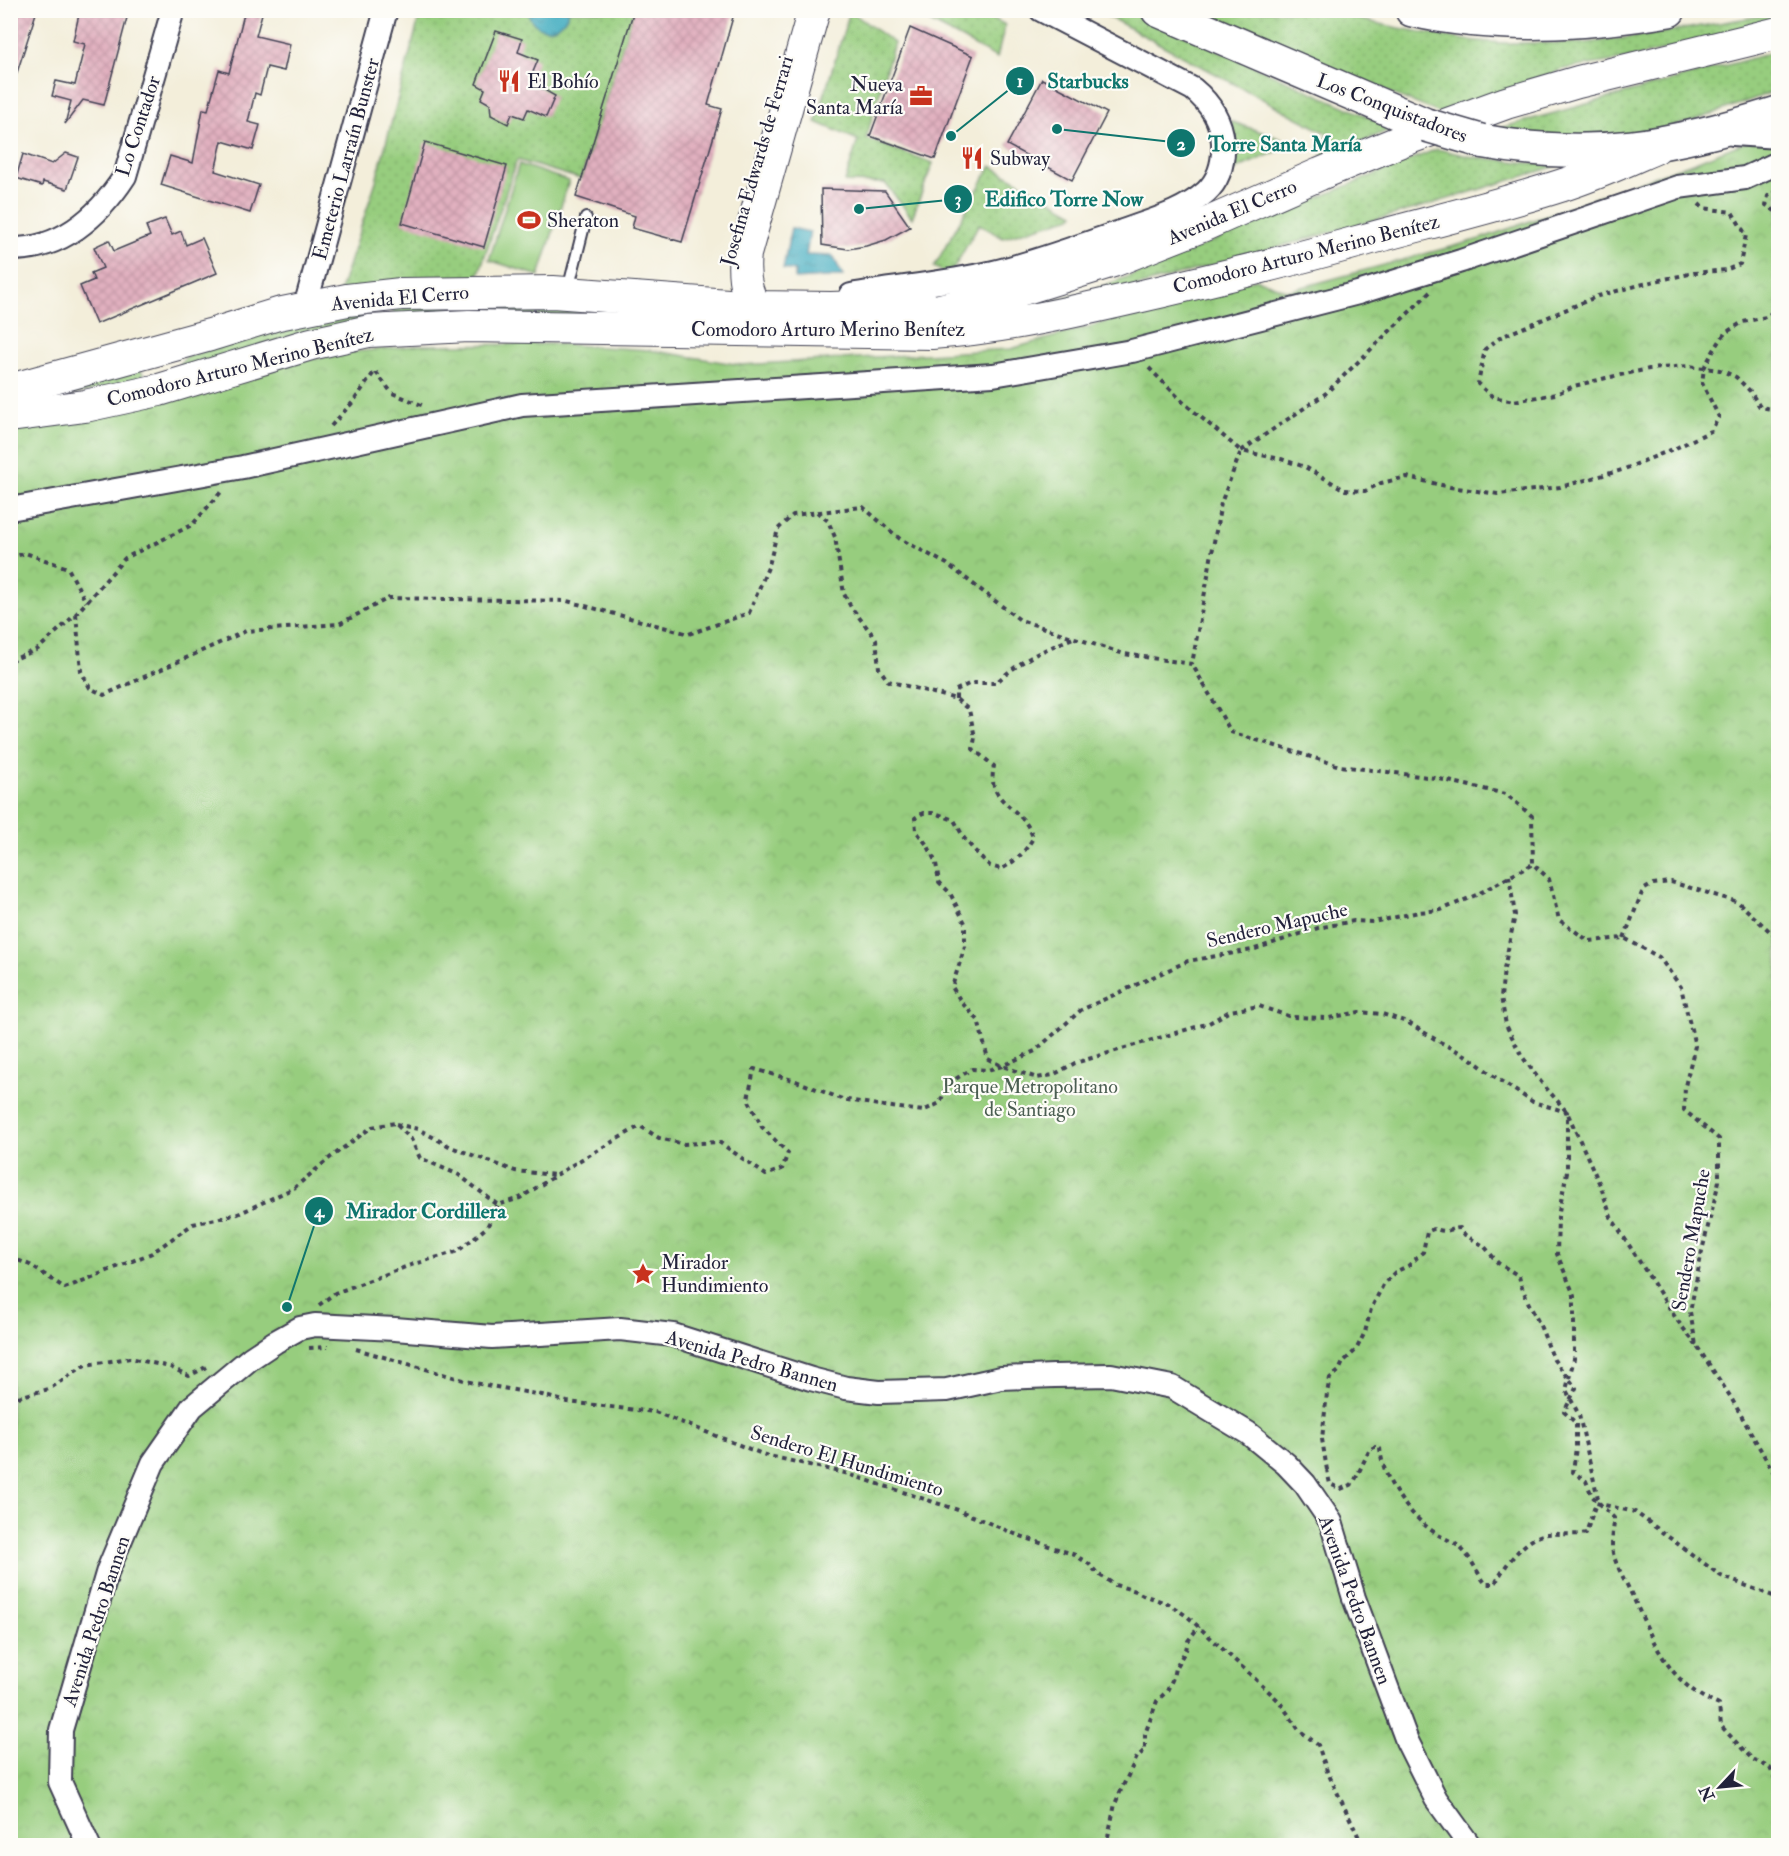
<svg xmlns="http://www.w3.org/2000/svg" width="1789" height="1856" viewBox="0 0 1789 1856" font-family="'IM FELL Double Pica',serif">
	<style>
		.grass { fill: url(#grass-dots); stroke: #5c785c; stroke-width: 1.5 }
		.park { fill: url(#park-crowns); stroke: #5c785c; stroke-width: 1.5 }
		.pitch { fill: #97cd7e; stroke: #5c785c; stroke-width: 1.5 }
		.water { fill: url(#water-ripples); stroke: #32677e; stroke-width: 1.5 }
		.building { fill: url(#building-cross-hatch) }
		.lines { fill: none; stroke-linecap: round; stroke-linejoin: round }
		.lane-casing { stroke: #414153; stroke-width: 14 }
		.street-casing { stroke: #414153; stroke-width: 26 }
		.secondary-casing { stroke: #414153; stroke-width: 34 }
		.primary-casing { stroke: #414153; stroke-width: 36 }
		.path { stroke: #414153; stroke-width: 4; stroke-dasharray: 4.5 4.5; stroke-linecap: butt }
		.lane { stroke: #fff; stroke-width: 10 }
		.street { stroke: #fff; stroke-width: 22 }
		.secondary { stroke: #fff; stroke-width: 32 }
		.primary { stroke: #fff; stroke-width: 33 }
		.primary-bridge-casing { stroke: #414153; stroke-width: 36; stroke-linecap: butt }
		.primary-bridge { stroke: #fff; stroke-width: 33 }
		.labels { text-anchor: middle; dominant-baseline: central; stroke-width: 4.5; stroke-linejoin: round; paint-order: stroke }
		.poi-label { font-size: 20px; fill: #22223b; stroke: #fdfcf7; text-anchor: start }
		.street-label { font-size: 20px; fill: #22223b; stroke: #fdfcf7 }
		.park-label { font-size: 20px; fill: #4b5e52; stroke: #fdfcf7 }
		.leader { fill: none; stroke: #0f766e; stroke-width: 2 }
		.callout-dot { fill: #0f766e; stroke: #fdfcf7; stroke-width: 2 }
		.mark-label { font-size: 18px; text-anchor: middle; font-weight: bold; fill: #fff }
		.callout-label { font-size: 21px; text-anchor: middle; font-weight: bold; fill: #0f766e; stroke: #fdfcf7; stroke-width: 4.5; stroke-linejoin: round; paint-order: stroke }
	</style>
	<defs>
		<pattern id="grass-dots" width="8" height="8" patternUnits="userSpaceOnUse" patternTransform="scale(1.5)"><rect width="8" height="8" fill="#97cd7e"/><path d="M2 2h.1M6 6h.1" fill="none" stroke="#82b06e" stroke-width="1.8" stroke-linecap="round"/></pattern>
		<pattern id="park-crowns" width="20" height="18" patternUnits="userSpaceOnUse" patternTransform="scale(1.5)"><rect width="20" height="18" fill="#97cd7e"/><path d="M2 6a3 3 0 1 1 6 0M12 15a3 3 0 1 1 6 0" fill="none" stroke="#82b06e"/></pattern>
		<pattern id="water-ripples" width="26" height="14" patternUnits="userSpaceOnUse" patternTransform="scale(1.5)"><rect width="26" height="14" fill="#41acc0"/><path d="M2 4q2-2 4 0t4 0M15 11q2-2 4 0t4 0" fill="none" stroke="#368c9d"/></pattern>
		<pattern id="building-cross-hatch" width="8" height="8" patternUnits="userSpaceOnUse" patternTransform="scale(1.5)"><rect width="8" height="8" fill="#e1b0bf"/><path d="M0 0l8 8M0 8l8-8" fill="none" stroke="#c197a5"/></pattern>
	</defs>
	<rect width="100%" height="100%" fill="#fdfcf7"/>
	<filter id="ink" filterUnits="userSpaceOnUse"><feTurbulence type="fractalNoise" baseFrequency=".0167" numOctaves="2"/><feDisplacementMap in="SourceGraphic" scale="12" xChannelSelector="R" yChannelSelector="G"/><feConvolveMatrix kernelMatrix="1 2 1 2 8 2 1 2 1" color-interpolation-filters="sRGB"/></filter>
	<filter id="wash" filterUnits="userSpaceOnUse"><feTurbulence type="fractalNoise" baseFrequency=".008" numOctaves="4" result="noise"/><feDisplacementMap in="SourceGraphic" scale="24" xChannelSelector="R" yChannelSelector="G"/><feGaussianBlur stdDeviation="1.35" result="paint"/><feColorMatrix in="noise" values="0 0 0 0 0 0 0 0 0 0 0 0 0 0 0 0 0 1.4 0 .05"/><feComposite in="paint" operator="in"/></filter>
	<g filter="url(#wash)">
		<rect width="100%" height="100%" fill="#f3eeda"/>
		<g class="grass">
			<polygon points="421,11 634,11 581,179 517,160 477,279 339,294 376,181"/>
			<polygon points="850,11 894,43 866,139 933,163 912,218 885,183 845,182 858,140 816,122"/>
			<polygon points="910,11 980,11 1005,25 997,58"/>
			<polygon points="1098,11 1130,11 1393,128 1324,160 1319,147 1328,134"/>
			<polygon points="1189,11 1333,11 1362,20 1399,28 1466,40 1503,43 1585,43 1649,35 1778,13 1778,24 1626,59 1564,69 1442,114"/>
			<polygon points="1778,51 1778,90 1690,122 1609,140 1493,130"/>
			<path d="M1230 121 1281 139 1286 144 1283 149 1229 172C1238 151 1240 142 1230 121Z"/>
			<polygon points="1437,149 1473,157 1557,166 1418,208 1091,299 1000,315 1087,292 1164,263 1229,234"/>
			<polygon points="991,166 1074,213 1072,217 1003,238 979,224 953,270 945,273 934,267"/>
			<polygon points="387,304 748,313 397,317"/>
			<polygon points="364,307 366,325 182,371 180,364 187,356 306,319"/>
			<polygon points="140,369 144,375 138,383 11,405"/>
		</g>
		<polygon class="park" points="1778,129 1778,1845 11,1846 11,422 307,360 353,352 422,345 557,344 649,350 741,365 1011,349 1256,279 1288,291 1480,239 1698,161"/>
		<polygon class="pitch" points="519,164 569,181 539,276 489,260"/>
		<g class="water">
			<path d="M527 11 569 10V11C561 35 534 35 527 11Z"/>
			<polygon points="791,228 810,232 806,255 833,256 843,276 795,279 795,271 783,269"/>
		</g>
		<g id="blocks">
			<g class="building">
				<polygon points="10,10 37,10 14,82 10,82"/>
				<polygon points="80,10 129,10 104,105 83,100 65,124 71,101 52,96 56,81 75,85 85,44 73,41"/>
				<polygon points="245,10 263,10 256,36 290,44 284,71 267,67 260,95 255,93 248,122 260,125 253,150 222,141 215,171 259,185 250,213 161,185 170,156 193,163 203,109 208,110 219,70 229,73"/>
				<polygon points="634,10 735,10 708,105 722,109 682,242 632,228 635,216 576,197"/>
				<polygon points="910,28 973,56 935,159 870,136"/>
				<polygon points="496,31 522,39 518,52 538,60 533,72 543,77 539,87 555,96 546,117 528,109 524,118 512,114 508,124 491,115 490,104 481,99 485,89 476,84"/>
				<polygon points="1042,79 1107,113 1072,180 1007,145"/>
				<polygon points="425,142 507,166 484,247 402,223"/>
				<polygon points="66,153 78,157 67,189 43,182 42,186 16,178 23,154 52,164"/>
				<polygon points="821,189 885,191 910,227 886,240 866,246 848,249 822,245"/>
				<polygon points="165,219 172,235 181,231 186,245 202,238 217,273 96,324 80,286 94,280 91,273 103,268 94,247 109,240 114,251 150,236 146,226"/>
			</g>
		</g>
	</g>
	<g filter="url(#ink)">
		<use href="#blocks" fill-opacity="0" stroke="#414153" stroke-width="1.5"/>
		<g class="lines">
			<g class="lane-casing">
				<polyline id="lane" points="568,290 586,218"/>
			</g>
			<g class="street-casing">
				<g id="street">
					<polyline points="1733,134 1778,137"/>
					<path d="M10 249C61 250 99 216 125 176L173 10"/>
					<path d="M851 295C898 287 947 283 994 272 1037 262 1078 246 1120 232 1149 221 1182 213 1206 192 1220 179 1224 161 1223 142 1221 120 1210 103 1193 89L1041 10"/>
					<polyline points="305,307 386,10"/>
					<polyline points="10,509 243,467 522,405 993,375 1132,351 1358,293 1461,261 1678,187 1745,178 1778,163"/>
					<polyline points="89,1846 60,1782 61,1730 108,1570 153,1463 192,1407 251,1358 275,1342 300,1328 315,1325 395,1329 492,1337 620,1329 673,1335 811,1379 846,1388 879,1392 947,1390 1001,1378 1054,1376 1111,1375 1172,1387 1248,1433 1286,1464 1305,1484 1331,1522 1354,1598 1407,1741 1436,1799 1470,1846"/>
				</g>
			</g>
			<g class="secondary-casing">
				<g id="secondary">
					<polyline points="899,320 1013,292 1113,261 1204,225 1320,174 1401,141 1506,103 1578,82 1778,33"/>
					<path d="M765 321C747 301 742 280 745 254L814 10"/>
					<polyline points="10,390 210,335 278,314 347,300 401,294 553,292 755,307 831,308 923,305"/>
					<path d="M10 416 85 406 159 390 311 344 369 331 469 326 932 333C1004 328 1073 312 1142 296 1214 279 1286 262 1357 242 1426 223 1495 207 1563 185 1595 175 1625 161 1655 148"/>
				</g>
			</g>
			<g class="primary-casing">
				<g id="primary">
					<polyline points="1158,10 1426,125"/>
					<path d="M1412 10C1497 29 1584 24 1669 10"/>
					<path d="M1481 141C1590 162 1674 146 1778 113"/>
				</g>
			</g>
			<g class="path">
				<polyline points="1778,191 1768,196 1766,205 1778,213"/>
				<polyline points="1699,204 1703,208 1732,212 1746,235 1740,264 1726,270 1694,273 1655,281 1598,296 1501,337 1485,349 1478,384 1493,397 1514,401 1556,394 1574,386 1606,378 1649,369 1688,366 1720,370 1736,377 1750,391 1760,407 1778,410"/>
				<polyline points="1430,292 1325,394 1241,451 1281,459 1305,467 1345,490 1365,491 1381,483 1407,477 1450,487 1498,494 1560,487 1622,470 1678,447 1711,431 1719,417 1702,383 1704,368 1711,355 1725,333 1743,322 1766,317 1778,308"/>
				<polyline points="1149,368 1184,403 1241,451 1221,503 1192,664"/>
				<polyline points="331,426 353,402 375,371 392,393 424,406"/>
				<path d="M817 512 828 521 835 537 844 594 851 607 876 639 879 668 888 681 956 699 969 710 975 737 973 749 994 766C985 805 1024 805 1033 838 1025 852 1015 862 1001 869L990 866 974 850 964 838 954 820 935 813H923L915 818 916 831 928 846 936 863 939 882 950 893 965 923V946L952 987 962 1003 978 1020 988 1059 1002 1066 1037 1078 1053 1075 1075 1063 1209 1023 1230 1011 1259 1006 1291 1017 1329 1018 1359 1012 1382 1014 1407 1022 1440 1042 1467 1056 1499 1080 1533 1102 1567 1112V1172L1558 1216 1557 1254 1574 1295V1359L1566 1390 1579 1415 1599 1503"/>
				<polyline points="10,558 25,553 68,568 86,602"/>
				<polyline points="76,614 81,671 90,688 104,695 246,631 339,624 389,598 567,601 689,634 749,613 769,565 778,529 793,515 863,507 900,539 947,564 1020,620 1124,654 1192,664 1231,732 1340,766 1435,778 1506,794 1532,816 1533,864"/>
				<polyline points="10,661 38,649 76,614 125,558 192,525 221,492"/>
				<path d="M956 699V690L971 683H996C1022 659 1041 651 1073 638"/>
				<polyline points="1509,876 1515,915 1504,969 1501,997 1506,1025 1521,1055 1541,1082 1567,1112 1601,1187 1611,1217 1677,1320 1696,1345"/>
				<polyline points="1624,938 1643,890 1653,884 1671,882 1738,902 1778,939"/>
				<polyline points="396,1124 418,1129 451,1147 515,1171 555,1175"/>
				<polyline points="10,1257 30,1265 65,1288 152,1253 193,1224 238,1214 294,1188 331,1157 372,1127 395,1123 411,1139 420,1158 459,1175 498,1205 520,1198 577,1162 640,1126 659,1138 684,1144 719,1142 766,1175 782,1169 788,1153 762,1127 748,1099 754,1069 796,1081 842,1099 884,1106 923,1111 940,1103 945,1090 957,1078 972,1069 988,1070 1002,1066 1035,1051 1081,1010 1188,961 1252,950 1318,928 1354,921 1374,922 1419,912 1441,910 1476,895 1533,864 1549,879 1559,920 1589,941 1624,938 1659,957 1681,987 1695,1046 1685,1086 1684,1110 1719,1139 1719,1181 1702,1251 1690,1312 1696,1345 1730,1396 1778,1480"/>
				<polyline points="319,1305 335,1293 411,1265 458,1251 487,1227 498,1205"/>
				<polyline points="309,1348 328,1347"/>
				<polyline points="356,1349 474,1383 542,1395 567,1402 655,1412 765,1455 845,1473 958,1510 1015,1534 1075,1555 1089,1564 1098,1574 1115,1585 1136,1591 1143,1595 1169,1604 1188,1617 1279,1701 1299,1730 1318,1745 1327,1771 1363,1846"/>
				<polyline points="10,1402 18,1397 49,1389 85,1365 130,1358 170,1367 189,1376 206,1367"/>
				<path d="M1326 1470H1327L1330 1484 1341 1489 1351 1485 1354 1482 1370 1449 1375 1447H1380C1382 1480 1408 1514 1434 1532 1442 1538 1451 1540 1458 1546 1471 1556 1476 1572 1486 1584H1495C1504 1566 1526 1536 1548 1534 1561 1533 1573 1536 1586 1533L1596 1503 1635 1512 1721 1576 1778 1598"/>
				<path d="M1327 1470 1322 1439 1327 1393 1330 1378 1339 1371 1343 1362 1356 1350 1365 1332 1371 1309 1383 1285 1395 1272 1408 1266 1423 1252 1427 1232C1438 1226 1435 1231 1446 1231 1451 1230 1455 1228 1460 1228L1465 1235 1484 1246 1498 1263 1519 1276 1521 1285 1529 1304 1539 1323 1554 1360 1576 1388 1564 1412 1576 1423V1447L1573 1472 1586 1481 1592 1496 1614 1518C1614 1527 1612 1537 1612 1546 1612 1559 1625 1580 1631 1593 1653 1639 1666 1683 1719 1705L1721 1726 1752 1759 1770 1768 1778 1785"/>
				<polyline points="1106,1846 1115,1804 1121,1790 1137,1757 1145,1750 1145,1734 1157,1701 1167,1691 1173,1678 1175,1668 1186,1650 1188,1641 1199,1626"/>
			</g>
			<use href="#lane" class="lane"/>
			<use href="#street" class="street"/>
			<use href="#secondary" class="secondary"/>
			<use href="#primary" class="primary"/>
			<g class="primary-bridge-casing">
				<polyline id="primary-bridge" points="1426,125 1481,141"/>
			</g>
			<use href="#primary-bridge" class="primary-bridge"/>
		</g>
	</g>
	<defs>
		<g id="restaurant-bare" transform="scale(1.8)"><path d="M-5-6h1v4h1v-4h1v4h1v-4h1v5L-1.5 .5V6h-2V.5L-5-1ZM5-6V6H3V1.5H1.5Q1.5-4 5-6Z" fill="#c8321e" stroke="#fdfcf7" stroke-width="2.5" paint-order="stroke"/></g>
		<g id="office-bare" transform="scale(1.8)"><path d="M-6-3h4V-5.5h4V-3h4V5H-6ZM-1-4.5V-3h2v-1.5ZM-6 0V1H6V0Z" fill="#c8321e" stroke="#fdfcf7" stroke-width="2.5" paint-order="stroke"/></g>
		<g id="stadium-bare" transform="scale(1.8)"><path d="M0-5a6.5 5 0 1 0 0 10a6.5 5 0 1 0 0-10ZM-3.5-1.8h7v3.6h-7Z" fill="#c8321e" stroke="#fdfcf7" stroke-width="2.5" paint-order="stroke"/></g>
		<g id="sight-bare" transform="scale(1.8)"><path d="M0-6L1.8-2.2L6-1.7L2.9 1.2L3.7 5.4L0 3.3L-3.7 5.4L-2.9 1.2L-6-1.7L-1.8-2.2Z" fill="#c8321e" stroke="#fdfcf7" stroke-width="2.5" paint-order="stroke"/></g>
	</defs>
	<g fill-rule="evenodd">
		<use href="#restaurant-bare" x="509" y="81"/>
		<use href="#office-bare" x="921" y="96"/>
		<use href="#restaurant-bare" x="972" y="158"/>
		<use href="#stadium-bare" x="529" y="220"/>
		<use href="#sight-bare" x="643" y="1274"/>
	</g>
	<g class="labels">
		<g class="poi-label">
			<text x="527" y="81">El Bohío</text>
			<text x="903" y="84" text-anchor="end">Nueva<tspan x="903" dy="23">Santa María</tspan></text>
			<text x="990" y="158">Subway</text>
			<text x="547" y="220">Sheraton</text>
			<text x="661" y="1262">Mirador<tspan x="661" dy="23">Hundimiento</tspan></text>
		</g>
		<g class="street-label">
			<text transform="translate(1392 108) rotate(21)">Los Conquistadores</text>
			<text transform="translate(138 126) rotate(-72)">Lo Contador</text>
			<text transform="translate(346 159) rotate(-75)">Emeterio Larraín Bunster</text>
			<text transform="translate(757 161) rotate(-74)">Josefina Edwards de Ferrari</text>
			<text transform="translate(1232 212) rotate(-23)">Avenida El Cerro</text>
			<text transform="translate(1306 254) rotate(-14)">Comodoro Arturo Merino Benítez</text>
			<text transform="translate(400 298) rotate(-5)">Avenida El Cerro</text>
			<text x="828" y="329">Comodoro Arturo Merino Benítez</text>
			<text transform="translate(240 367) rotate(-14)">Comodoro Arturo Merino Benítez</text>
			<text transform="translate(1277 925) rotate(-13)">Sendero Mapuche</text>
			<text transform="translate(1691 1240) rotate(-80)">Sendero Mapuche</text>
			<text transform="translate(752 1361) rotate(16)">Avenida Pedro Bannen</text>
			<text transform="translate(847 1461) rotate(17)">Sendero El Hundimiento</text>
			<text transform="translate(1355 1600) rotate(70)">Avenida Pedro Bannen</text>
			<text transform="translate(96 1621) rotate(-72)">Avenida Pedro Bannen</text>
		</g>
		<g class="park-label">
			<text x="1030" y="1086">Parque Metropolitano<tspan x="1030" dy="23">de Santiago</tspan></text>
		</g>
	</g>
	<path class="leader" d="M951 136L1020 81M1057 129L1181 143M859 209L958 199M287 1307L319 1211"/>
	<g class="callout-dot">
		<circle cx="951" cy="136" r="6"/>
		<circle cx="1057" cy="129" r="6"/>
		<circle cx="859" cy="209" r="6"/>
		<circle cx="287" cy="1307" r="6"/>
		<circle cx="1020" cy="81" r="15"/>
		<circle cx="1181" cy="143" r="15"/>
		<circle cx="958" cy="199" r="15"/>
		<circle cx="319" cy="1211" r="15"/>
	</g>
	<g class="mark-label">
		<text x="1020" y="87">1</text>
		<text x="1181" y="150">2</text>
		<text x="958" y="205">3</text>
		<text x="319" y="1217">4</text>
	</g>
	<g class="callout-label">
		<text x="1088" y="88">Starbucks</text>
		<text x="1285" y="151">Torre Santa María</text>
		<text x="1064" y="206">Edifico Torre Now</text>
		<text x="426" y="1218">Mirador Cordillera</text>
	</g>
	<rect width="1789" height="1856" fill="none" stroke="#fdfcf7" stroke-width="36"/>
	<g transform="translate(1720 1787) rotate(244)" stroke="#fdfcf7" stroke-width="4.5" paint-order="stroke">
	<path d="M0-4.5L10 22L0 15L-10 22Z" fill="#22223b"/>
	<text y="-9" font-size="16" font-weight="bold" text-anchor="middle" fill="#22223b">N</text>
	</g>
</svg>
